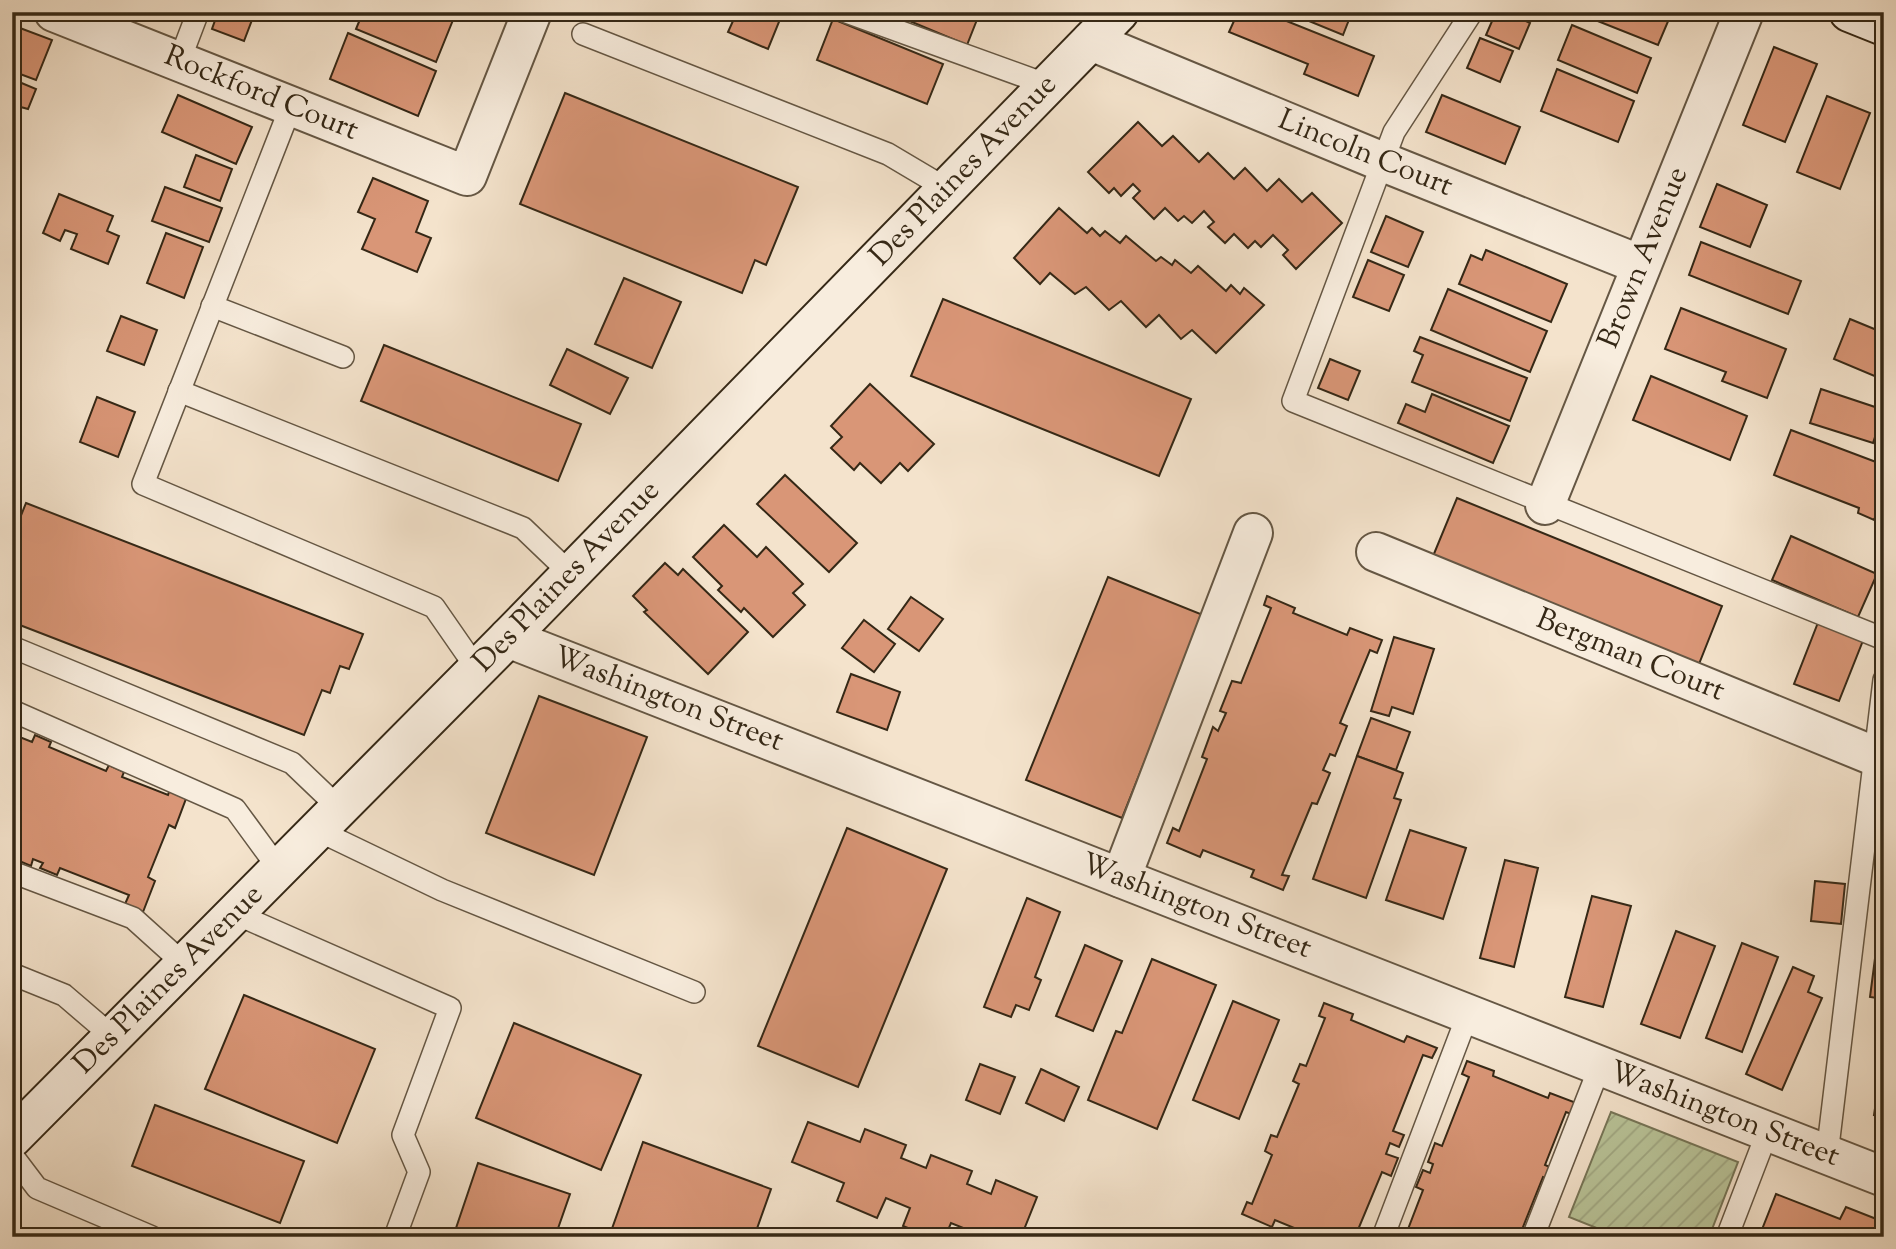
<svg xmlns="http://www.w3.org/2000/svg" width="1896" height="1249" viewBox="0 0 1896 1249" font-family="'Sorts Mill Goudy',serif">
	<style>
		.garden { fill: url(#garden-furrows); stroke: #777658; stroke-width: 2 }
		.building { fill: #d99677; stroke: #352816; stroke-width: 2 }
		.lines { fill: none; stroke-linecap: round; stroke-linejoin: round }
		.lane-casing { stroke: #655744; stroke-width: 24 }
		.street-casing { stroke: #655744; stroke-width: 42 }
		.secondary-casing { stroke: #352816; stroke-width: 42 }
		.lane { stroke: #f8edde; stroke-width: 21 }
		.street { stroke: #f8edde; stroke-width: 38 }
		.secondary { stroke: #f8edde; stroke-width: 38 }
		.labels { text-anchor: middle; dominant-baseline: central; stroke-width: 5; stroke-linejoin: round; paint-order: stroke }
		.street-label { font-size: 30px; fill: #352816; stroke: #f8edde }
	</style>
	<defs>
		<pattern id="garden-furrows" width="10" height="10" patternUnits="userSpaceOnUse" patternTransform="scale(1.75)"><rect width="10" height="10" fill="#b9c499"/><path d="M-1 1l2-2M0 10L10 0M9 11l2-2" fill="none" stroke="#a0a883"/></pattern>
	</defs>
	<rect width="100%" height="100%" fill="#f4e3cc"/>
	<filter id="stains"><feTurbulence type="fractalNoise" baseFrequency=".00286" numOctaves="4"/><feColorMatrix values="0 0 0 0 .2 0 0 0 0 .09 0 0 0 0 .02 0 0 0 .5 -.17"/></filter>
	<radialGradient id="worn" r=".72"><stop offset=".6" stop-color="#630" stop-opacity="0"/><stop offset="1" stop-color="#630" stop-opacity=".3"/></radialGradient>
	<polygon class="garden" points="1611,1112 1738,1162 1709,1237 1619,1237 1569,1217"/>
	<g class="building">
		<polygon points="218,12 255,12 244,41 212,29"/>
		<polygon points="363,12 449,12 455,15 436,62 356,29"/>
		<polygon points="737,12 783,12 768,49 728,32"/>
		<polygon points="888,12 980,12 967,45"/>
		<polygon points="1238,12 1264,12 1374,56 1358,96 1304,74 1308,64 1229,32"/>
		<polygon points="1287,12 1352,12 1343,35"/>
		<polygon points="1496,12 1506,12 1530,23 1519,49 1486,35"/>
		<polygon points="1575,12 1672,12 1658,45"/>
		<polygon points="833,19 943,64 927,104 817,60"/>
		<polygon points="12,25 52,40 36,80 12,71"/>
		<polygon points="1572,25 1651,58 1637,93 1558,60"/>
		<polygon points="348,33 436,71 418,116 330,79"/>
		<polygon points="1480,38 1513,51 1500,82 1467,68"/>
		<polygon points="1774,47 1817,64 1785,142 1743,125"/>
		<polygon points="1557,69 1634,101 1618,142 1541,111"/>
		<polygon points="12,79 36,89 28,109 17,106 13,117"/>
		<polygon points="565,93 798,187 766,265 755,260 742,293 520,204"/>
		<polygon points="178,95 252,127 236,164 162,132"/>
		<polygon points="1442,95 1520,127 1505,164 1426,132"/>
		<polygon points="1827,96 1870,113 1840,189 1797,172"/>
		<polygon points="1138,122 1162,146 1173,136 1199,162 1208,153 1234,179 1245,168 1267,191 1279,179 1302,202 1312,193 1342,223 1296,269 1283,255 1288,250 1273,235 1261,247 1255,241 1248,248 1234,234 1225,243 1208,227 1214,222 1204,211 1192,223 1184,216 1178,221 1165,208 1154,219 1133,198 1140,191 1133,184 1121,196 1114,188 1109,193 1088,172"/>
		<polygon points="196,155 232,169 220,201 184,187"/>
		<polygon points="373,178 428,201 416,232 431,238 417,272 362,249 375,219 358,212"/>
		<polygon points="1717,184 1767,205 1750,247 1700,227"/>
		<polygon points="165,187 222,208 209,242 152,221"/>
		<polygon points="59,194 113,216 107,231 119,236 108,264 71,249 77,234 65,230 60,241 43,233"/>
		<polygon points="1059,208 1087,233 1092,228 1100,236 1105,231 1120,243 1126,236 1156,261 1161,257 1172,265 1175,260 1191,273 1198,266 1226,291 1231,285 1240,294 1244,288 1264,305 1216,353 1192,330 1181,339 1159,315 1146,327 1121,301 1109,310 1086,287 1075,294 1050,273 1040,284 1014,258"/>
		<polygon points="1386,216 1423,232 1408,267 1371,252"/>
		<polygon points="166,233 203,247 184,298 147,283"/>
		<polygon points="1701,242 1801,281 1788,314 1689,275"/>
		<polygon points="1486,250 1567,284 1551,322 1459,284 1471,255 1482,260"/>
		<polygon points="1368,260 1404,275 1389,311 1353,297"/>
		<polygon points="624,278 681,302 652,368 595,344"/>
		<polygon points="1448,289 1547,331 1530,372 1431,330"/>
		<polygon points="943,299 1191,399 1159,476 911,376"/>
		<polygon points="1681,308 1786,349 1767,398 1722,381 1726,372 1665,349"/>
		<polygon points="121,316 157,330 144,365 107,351"/>
		<polygon points="1850,319 1884,333 1884,380 1834,359"/>
		<polygon points="1420,337 1527,378 1510,421 1412,382 1423,355 1414,351"/>
		<polygon points="384,345 581,424 558,481 361,401"/>
		<polygon points="567,349 628,378 610,414 550,385"/>
		<polygon points="1330,359 1360,371 1348,400 1318,388"/>
		<polygon points="1651,376 1747,416 1730,460 1633,420"/>
		<polygon points="870,384 934,444 908,471 900,463 881,483 860,463 854,470 831,448 842,437 831,426"/>
		<polygon points="1821,389 1884,410 1873,443 1810,423"/>
		<polygon points="1432,394 1509,426 1493,463 1398,423 1406,404 1425,412"/>
		<polygon points="97,397 135,412 118,457 80,442"/>
		<polygon points="1791,430 1884,465 1884,494 1874,520 1858,513 1859,508 1774,475"/>
		<polygon points="785,475 857,543 829,572 757,504"/>
		<polygon points="1457,498 1722,606 1697,669 1431,561"/>
		<polygon points="26,503 363,634 349,669 340,666 330,693 322,690 304,735 12,622 12,538"/>
		<polygon points="724,525 757,557 766,547 803,584 793,593 805,605 773,637 744,608 741,612 718,590 722,586 693,557"/>
		<polygon points="1791,536 1877,574 1858,617 1772,580"/>
		<polygon points="665,563 678,575 683,569 748,632 708,674 644,612 647,610 633,596"/>
		<polygon points="1108,577 1203,615 1122,818 1026,780"/>
		<polygon points="1267,596 1295,608 1293,613 1347,635 1350,628 1382,640 1377,653 1370,650 1340,723 1347,726 1335,756 1330,754 1323,770 1330,773 1317,804 1312,803 1282,875 1289,876 1283,890 1251,877 1254,870 1203,850 1200,857 1167,843 1173,828 1179,831 1207,759 1202,757 1213,727 1218,731 1226,713 1220,711 1232,681 1241,683 1271,608 1264,605"/>
		<polygon points="911,597 943,619 919,651 888,629"/>
		<polygon points="864,620 895,644 874,672 842,648"/>
		<polygon points="1819,620 1864,638 1839,701 1794,684"/>
		<polygon points="1394,637 1434,649 1413,714 1392,707 1389,716 1371,711"/>
		<polygon points="851,674 900,692 887,730 837,712"/>
		<polygon points="539,696 647,737 594,875 486,833"/>
		<polygon points="1371,718 1410,732 1396,770 1357,756"/>
		<polygon points="12,734 32,742 35,735 51,742 49,747 106,771 109,765 124,772 122,777 168,795 170,789 187,796 175,828 169,825 148,877 155,881 143,912 125,904 129,895 60,868 57,875 40,868 43,863 33,859 31,866 12,858 15,850 12,849"/>
		<polygon points="1357,756 1403,773 1394,798 1401,800 1366,898 1313,879"/>
		<polygon points="847,828 947,869 858,1087 758,1046"/>
		<polygon points="1410,830 1466,848 1443,919 1386,900"/>
		<polygon points="1505,860 1538,868 1514,967 1480,958"/>
		<polygon points="1815,881 1845,884 1841,924 1811,921"/>
		<polygon points="1592,896 1631,906 1603,1007 1565,997"/>
		<polygon points="1027,898 1060,912 1035,977 1041,980 1029,1010 1016,1005 1011,1017 984,1007"/>
		<polygon points="1676,931 1715,946 1680,1038 1641,1024"/>
		<polygon points="1742,943 1778,957 1742,1052 1706,1038"/>
		<polygon points="1877,943 1884,944 1884,999 1870,997"/>
		<polygon points="1085,945 1122,961 1093,1031 1056,1016"/>
		<polygon points="1152,959 1216,985 1157,1129 1088,1100 1116,1031 1122,1033"/>
		<polygon points="1793,967 1814,976 1808,992 1822,998 1782,1090 1746,1074"/>
		<polygon points="244,995 375,1049 337,1143 205,1089"/>
		<polygon points="1233,1001 1279,1020 1239,1119 1193,1100"/>
		<polygon points="1324,1003 1353,1014 1351,1020 1404,1042 1407,1036 1437,1048 1432,1058 1423,1055 1393,1131 1404,1135 1399,1147 1390,1143 1386,1154 1398,1158 1391,1176 1382,1172 1355,1237 1316,1237 1275,1220 1272,1227 1242,1214 1247,1202 1252,1204 1272,1155 1265,1151 1271,1135 1277,1137 1299,1084 1293,1081 1300,1064 1306,1066 1325,1018 1319,1016"/>
		<polygon points="514,1023 641,1075 601,1170 476,1118"/>
		<polygon points="1467,1061 1494,1071 1493,1076 1548,1098 1550,1093 1579,1104 1574,1115 1566,1112 1545,1165 1552,1168 1548,1179 1543,1177 1519,1237 1405,1237 1423,1190 1416,1187 1423,1170 1430,1173 1433,1164 1428,1162 1435,1143 1442,1146 1469,1077 1462,1074"/>
		<polygon points="980,1064 1015,1077 1000,1114 966,1100"/>
		<polygon points="1041,1069 1079,1087 1064,1121 1026,1103"/>
		<polygon points="1880,1074 1884,1075 1884,1116 1874,1115"/>
		<polygon points="155,1105 304,1161 280,1223 132,1166"/>
		<polygon points="808,1122 860,1142 865,1129 906,1145 901,1158 926,1168 931,1155 972,1171 967,1184 991,1194 996,1180 1037,1197 1021,1237 975,1237 976,1233 951,1223 945,1237 930,1237 903,1226 910,1208 886,1198 877,1218 837,1201 844,1183 792,1162"/>
		<polygon points="643,1142 771,1189 754,1237 609,1237"/>
		<polygon points="478,1163 570,1194 555,1237 453,1237"/>
		<polygon points="1776,1194 1840,1219 1846,1207 1884,1222 1884,1237 1759,1237"/>
	</g>
	<g class="lines">
		<g class="lane-casing">
			<g id="lane">
				<polyline points="846,12 1048,85"/>
				<polyline points="1472,12 1394,132 1293,401 1884,639"/>
				<polyline points="583,34 888,154 947,189"/>
				<polyline points="179,62 198,12"/>
				<polyline points="291,106 143,484 434,607 477,669"/>
				<polyline points="212,306 343,357"/>
				<polyline points="179,391 523,528 571,574"/>
				<polyline points="12,647 292,763 339,808"/>
				<polyline points="15,712 235,809 279,869"/>
				<polyline points="317,830 442,890 694,992"/>
				<polyline points="12,872 133,918 184,964"/>
				<polyline points="234,913 450,1008 403,1135 419,1172 395,1237"/>
				<polyline points="12,974 64,995 113,1037"/>
				<polyline points="12,1155 37,1188 152,1237"/>
				<polyline points="1827,1155 1884,680"/>
				<polyline points="1383,1237 1468,1014"/>
				<polyline points="1533,1237 1600,1066"/>
				<polyline points="1727,1237 1767,1133"/>
			</g>
		</g>
		<g class="street-casing">
			<g id="street">
				<polyline points="54,12 467,176 532,12"/>
				<polyline points="1091,41 1383,162 1641,265"/>
				<polyline points="1545,505 1744,12"/>
				<polyline points="1376,552 1884,760"/>
				<polyline points="508,638 1884,1177"/>
				<polyline points="1121,878 1253,533"/>
			</g>
		</g>
		<g class="secondary-casing">
			<g id="secondary">
				<polyline points="1849,12 1884,26"/>
				<polyline points="12,1138 508,638 1119,12"/>
			</g>
		</g>
		<use href="#lane" class="lane"/>
		<use href="#street" class="street"/>
		<use href="#secondary" class="secondary"/>
	</g>
	<g class="labels">
		<g class="street-label">
			<text transform="translate(261 94) rotate(22)">Rockford Court</text>
			<text transform="translate(1365 154) rotate(22)">Lincoln Court</text>
			<text transform="translate(964 171) rotate(-46)">Des Plaines Avenue</text>
			<text transform="translate(1644 258) rotate(-68)">Brown Avenue</text>
			<text transform="translate(567 577) rotate(-46)">Des Plaines Avenue</text>
			<text transform="translate(1630 656) rotate(22)">Bergman Court</text>
			<text transform="translate(668 700) rotate(21)">Washington Street</text>
			<text transform="translate(1196 907) rotate(21)">Washington Street</text>
			<text transform="translate(169 980) rotate(-45)">Des Plaines Avenue</text>
			<text transform="translate(1724 1115) rotate(21)">Washington Street</text>
		</g>
	</g>
	<rect width="1896" height="1249" fill="none" stroke="#f4e3cc" stroke-width="42"/>
	<rect x="14" y="14" width="1868" height="1221" fill="none" stroke="#352816" stroke-width="3.5"/>
	<rect x="21" y="21" width="1854" height="1207" fill="none" stroke="#352816" stroke-width="2"/>
	<rect width="100%" height="100%" filter="url(#stains)"/>
	<rect width="100%" height="100%" fill="url(#worn)"/>
</svg>
